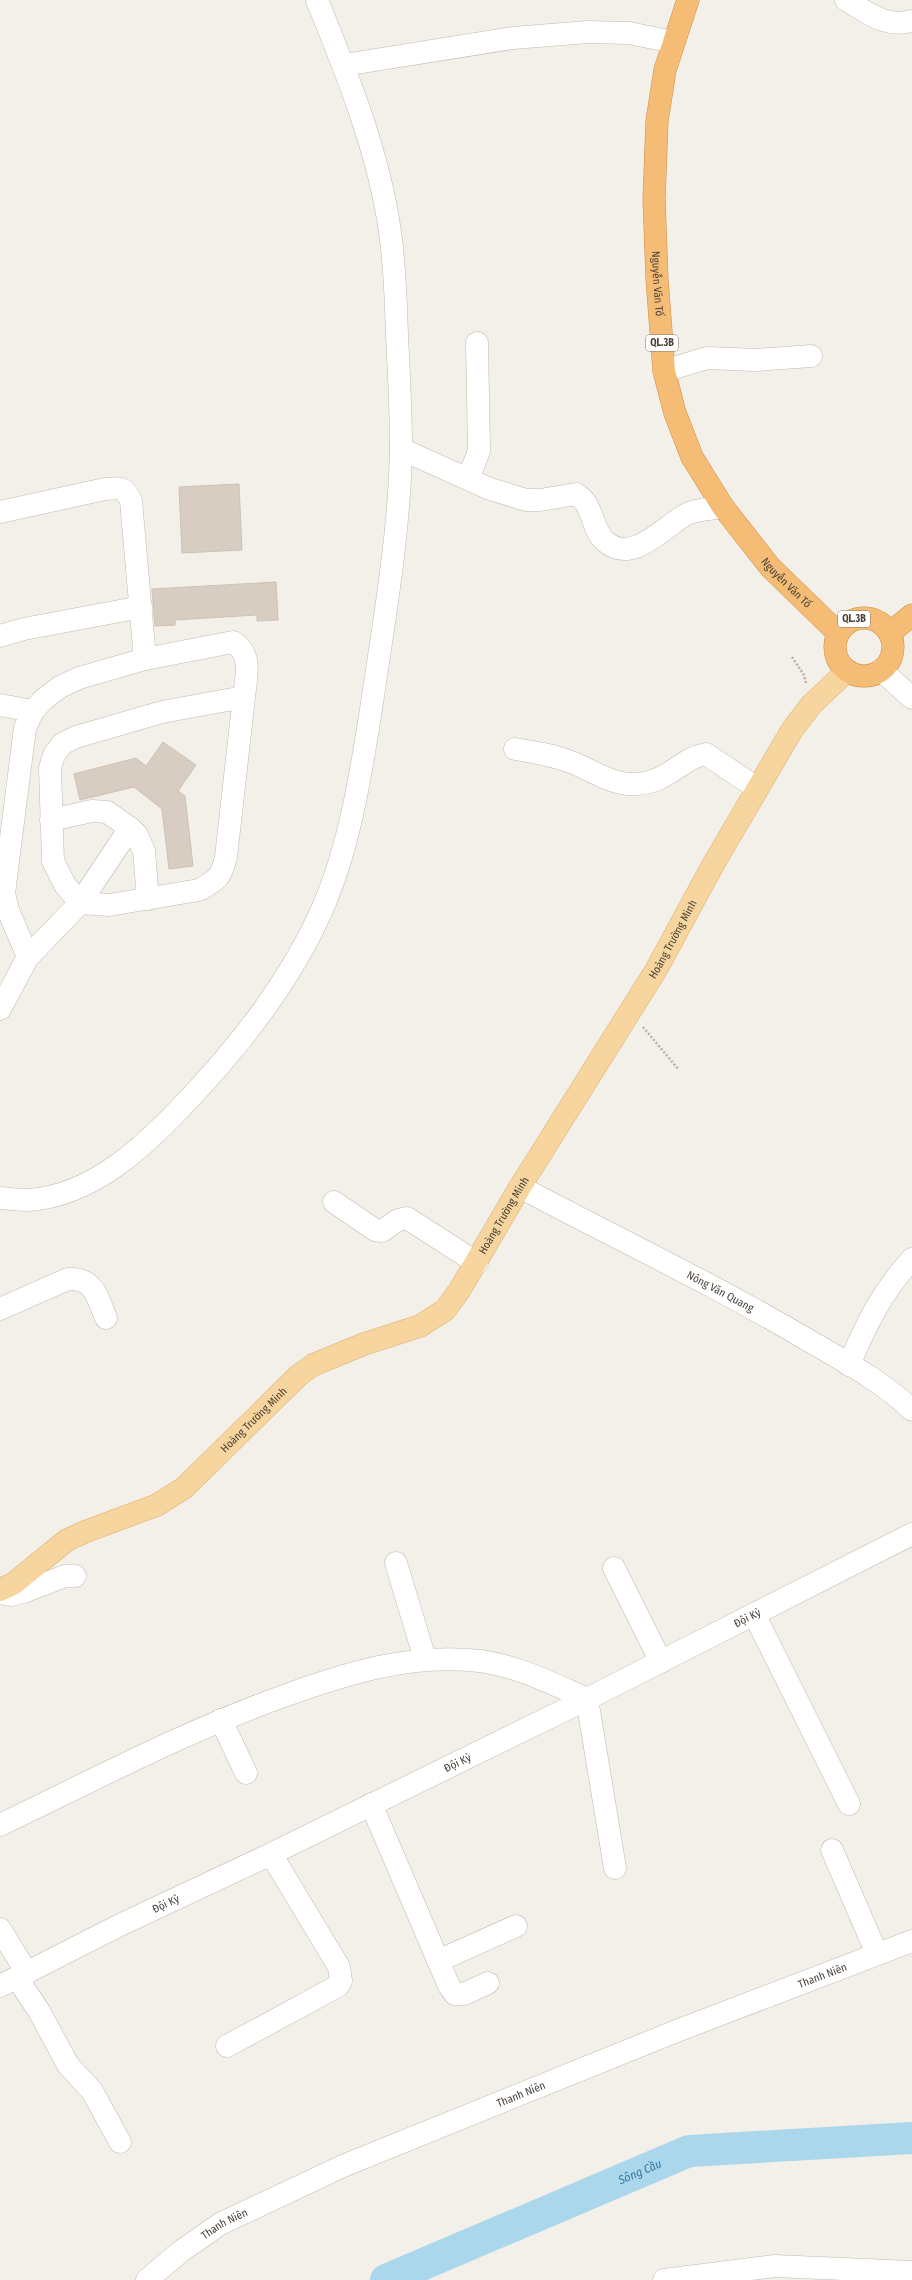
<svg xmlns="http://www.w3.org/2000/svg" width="912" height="2280" viewBox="0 0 912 2280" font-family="'Fira Sans Condensed',sans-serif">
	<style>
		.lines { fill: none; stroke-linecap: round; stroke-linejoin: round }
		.river { stroke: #aad7ec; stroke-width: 32 }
		.building { fill: #d7cdc2; stroke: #cfc1b3 }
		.minor-casing { stroke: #c1b9af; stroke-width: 23 }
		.major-casing { stroke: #dcb06f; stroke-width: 23 }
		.highway-casing { stroke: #d39044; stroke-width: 23 }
		.path { stroke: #bfb09e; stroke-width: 2.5; stroke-dasharray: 2 2; stroke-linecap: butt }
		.minor { stroke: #fff; stroke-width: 22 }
		.major { stroke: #f7d59e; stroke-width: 22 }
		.highway { stroke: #f4bc74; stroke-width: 22 }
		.labels { text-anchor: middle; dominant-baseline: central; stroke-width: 3; stroke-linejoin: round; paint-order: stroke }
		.shield { fill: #fff; stroke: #7e7974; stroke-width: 1 }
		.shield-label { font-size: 10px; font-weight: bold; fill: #473f38 }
		.street-label { font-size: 11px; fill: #473f38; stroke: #fff }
		.water-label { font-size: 12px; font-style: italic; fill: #347a9c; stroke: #fff }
	</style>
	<rect width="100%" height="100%" fill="#f3efe9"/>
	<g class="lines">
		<path class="river" id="s1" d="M386 2280 689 2151 912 2138"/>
	</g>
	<g class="building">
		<polygon points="239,484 242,550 182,553 179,487"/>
		<polygon points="276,582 278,620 257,621 257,615 175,620 175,625 155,626 152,589"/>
		<polygon points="163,742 196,765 178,791 185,796 193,866 169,869 162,809 134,787 80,800 74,774 136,758 146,766"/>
	</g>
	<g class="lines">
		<g class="minor-casing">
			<g id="minor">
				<path d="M846 0C869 13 885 28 912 21"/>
				<polyline points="344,65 513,38 588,32 629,33 673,42"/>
				<polyline points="664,371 707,358 755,360 811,356"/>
				<path d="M401 449 490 489 526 500H540L576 494C595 505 590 529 606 542 633 565 665 525 687 514 697 509 712 509 723 507"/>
				<polyline points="468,479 479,451 477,343"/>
				<path d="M0 512 105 489C121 488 124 486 131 501L145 659"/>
				<polyline points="0,636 24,629 141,607"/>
				<polyline points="881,670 912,698"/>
				<polyline points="0,705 33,711"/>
				<path d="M515 749C534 752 553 755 571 762 592 770 613 786 637 784 669 782 681 758 706 754L757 788"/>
				<polyline points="51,820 92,811 107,812 130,828 137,835 144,851 148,899"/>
				<path d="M28 957 8 910 4 893 25 728 33 711 44 699 60 687 79 678 145 659 233 642C253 654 246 677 244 697L226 857C221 878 217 880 199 890L109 905 80 903 65 885 53 861 50 768 54 755 62 744 76 737 162 712 244 697"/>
				<polyline points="0,1009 28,957 80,903 130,828"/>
				<path id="s2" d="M520 1187C616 1238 713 1284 806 1339 842 1360 882 1381 912 1410"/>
				<path d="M0 1198C9 1199 19 1200 28 1200 94 1196 147 1144 189 1099 241 1044 290 981 321 912 350 847 361 773 372 703 384 621 400 530 401 447 401 410 399 373 397 336 396 301 395 266 390 232 379 152 347 74 317 0"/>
				<polyline points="334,1202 375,1230 382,1231 398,1220 407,1218 477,1263"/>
				<path d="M0 1309 68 1279C95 1278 97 1297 106 1318"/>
				<path d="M849 1365C866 1324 882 1292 912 1259"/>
				<polyline points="396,1563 425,1659"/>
				<polyline points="614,1568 661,1662"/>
				<polyline points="0,1593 11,1595 26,1591 65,1576 75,1576"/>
				<polyline points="754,1614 849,1804"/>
				<polyline points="221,1720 246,1773"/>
				<polyline points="371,1804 449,1986 455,1994 464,1994 488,1983"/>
				<path d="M0 1825C94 1780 186 1731 284 1696 347 1673 412 1653 480 1661 518 1666 553 1684 587 1699L615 1868"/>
				<polyline points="832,1850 877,1954"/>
				<polyline points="0,1929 27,1973"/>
				<polyline points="438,1961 516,1926"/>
				<polyline points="17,1978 39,2011 68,2065 92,2091 120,2142"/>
				<path id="s3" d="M0 1986 120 1925 271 1854 587 1699 912 1534"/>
				<polyline points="227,2046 338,1986 341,1981 339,1967 271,1854"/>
				<path id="s4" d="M147 2280 180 2252 220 2224 343 2166 674 2032 912 1941"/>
				<polyline points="664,2280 775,2266 912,2272"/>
			</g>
		</g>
		<g class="major-casing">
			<g id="major">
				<path id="s5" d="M0 1590 13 1584 67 1540 87 1531 157 1505 184 1488 299 1375 313 1365 364 1344 420 1326 445 1310 459 1291 520 1187 656 970 714 863 792 730 811 705 847 671"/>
			</g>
		</g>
		<g class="highway-casing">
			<g id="highway">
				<path id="s6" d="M688 0 665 70 657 121 654 199 657 279 664 371 675 413 692 457 723 507 770 567 838 633"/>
				<circle cx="864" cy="647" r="29"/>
				<polyline points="890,633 912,615"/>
			</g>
		</g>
		<g class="path">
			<polyline points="792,657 804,675 806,683"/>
			<polyline points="643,1027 679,1070"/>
		</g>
		<use href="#minor" class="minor"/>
		<use href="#major" class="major"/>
		<use href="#highway" class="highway"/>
	</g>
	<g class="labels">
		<g class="shield">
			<rect x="646" y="335" width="32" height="16" rx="3"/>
			<rect x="838" y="611" width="32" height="16" rx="3"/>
		</g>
		<g class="shield-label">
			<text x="662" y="343">QL.3B</text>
			<text x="854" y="619">QL.3B</text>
		</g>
		<g class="street-label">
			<text stroke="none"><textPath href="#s6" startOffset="288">Nguyễn Văn Tố</textPath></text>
			<text stroke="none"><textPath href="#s6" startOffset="624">Nguyễn Văn Tố</textPath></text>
			<text stroke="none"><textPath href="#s5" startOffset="970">Hoàng Trường Minh</textPath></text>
			<text stroke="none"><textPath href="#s5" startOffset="646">Hoàng Trường Minh</textPath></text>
			<text stroke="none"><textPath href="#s2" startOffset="226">Nông Văn Quang</textPath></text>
			<text stroke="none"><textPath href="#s5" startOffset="310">Hoàng Trường Minh</textPath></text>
			<text stroke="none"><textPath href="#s3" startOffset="833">Đội Kỳ</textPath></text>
			<text stroke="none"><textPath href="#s3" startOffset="509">Đội Kỳ</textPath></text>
			<text stroke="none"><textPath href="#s3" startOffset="185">Đội Kỳ</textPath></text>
			<text stroke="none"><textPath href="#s4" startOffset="744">Thanh Niên</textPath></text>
			<text stroke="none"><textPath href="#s4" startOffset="420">Thanh Niên</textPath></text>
			<text stroke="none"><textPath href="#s4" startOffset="96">Thanh Niên</textPath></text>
		</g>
		<g class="water-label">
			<text stroke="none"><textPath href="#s1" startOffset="276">Sông Cầu</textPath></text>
		</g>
	</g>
</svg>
